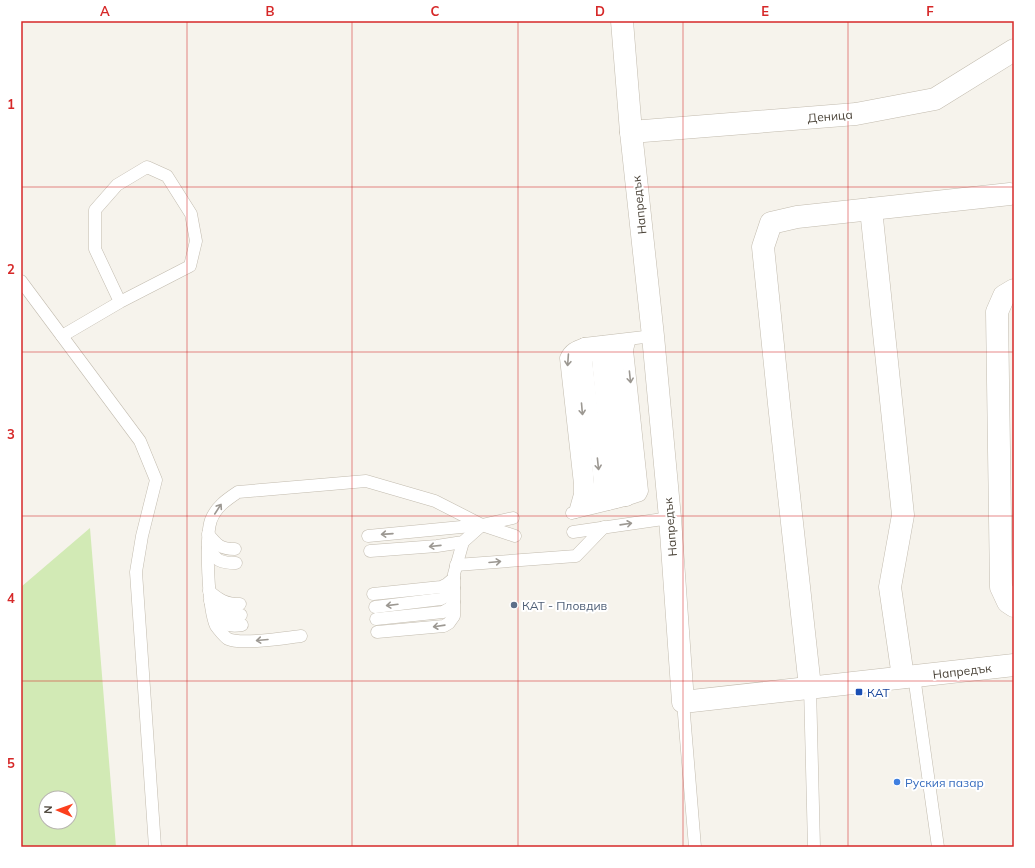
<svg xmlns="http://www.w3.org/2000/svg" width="1035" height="868" viewBox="0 0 1035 868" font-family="Mulish,sans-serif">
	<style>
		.green { fill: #d2eab5; fill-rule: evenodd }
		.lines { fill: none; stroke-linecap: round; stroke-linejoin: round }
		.lane-casing { stroke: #c2bbae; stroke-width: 13 }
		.street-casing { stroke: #c2bbae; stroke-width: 23 }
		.lane { stroke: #fff; stroke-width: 12 }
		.street { stroke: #fff; stroke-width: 22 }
		.oneway { stroke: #9c9892 }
		.grid { fill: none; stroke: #d62828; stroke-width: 1; stroke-opacity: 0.55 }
		.service-dot { fill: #5c6f8a; stroke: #fff; stroke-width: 1.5 }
		.transit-dot { fill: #1a4fb4; stroke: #fff; stroke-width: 1.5 }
		.shop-dot { fill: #3f7fe0; stroke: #fff; stroke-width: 1.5 }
		.labels { text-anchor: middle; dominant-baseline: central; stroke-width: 4; stroke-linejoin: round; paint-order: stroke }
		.street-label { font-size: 12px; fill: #4b4439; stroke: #fff }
		.service-label { font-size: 12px; fill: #4e5e75; stroke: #fff; text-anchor: start }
		.transit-label { font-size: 12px; fill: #164399; stroke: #fff; text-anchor: start }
		.shop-label { font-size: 12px; fill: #366cbe; stroke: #fff; text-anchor: start }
		.neatline { fill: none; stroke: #d62828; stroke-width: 1.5 }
		.grid-label { font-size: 13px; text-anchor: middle; font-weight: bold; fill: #d62828 }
	</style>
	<rect width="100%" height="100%" fill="#f6f3ec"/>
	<path class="green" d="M90 528 116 847H21V587ZM46 798H70V822H46Z"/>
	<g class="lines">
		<g class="lane-casing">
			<g id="lane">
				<polyline points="21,281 140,441 156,480 142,536 136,572 155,847"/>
				<polyline points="62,336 120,302 95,249 95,210 117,185 147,167 167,176 191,214 196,241 190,266 120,302"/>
				<polyline points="624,340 617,348 616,354 631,481 631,491 627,500"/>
				<polyline points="614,341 608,349 608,357 620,482 619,493 616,502"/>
				<polyline points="604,342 598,353 598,360 610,483 610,496 608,504"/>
				<polyline points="584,344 580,349 577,360 588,484 588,495 585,509"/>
				<polyline points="592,344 586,353 586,360 600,483 599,495 595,507"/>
				<path d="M575 512 580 494V484L566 358C570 349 576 347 584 344L653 336"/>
				<polyline points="572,513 625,500 640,495 642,491 627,350 629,342 631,339"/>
				<polyline points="573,532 670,518"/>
				<path d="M208 534C217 545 220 549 235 549"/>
				<polyline points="368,536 482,525 513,518"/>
				<path d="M208 548C217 561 220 563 236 563"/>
				<polyline points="370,551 437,546 463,542 482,525"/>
				<polyline points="456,565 576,556 604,527"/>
				<path d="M209 591C219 600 226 604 240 604"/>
				<polyline points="373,594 441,587 447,584 454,578"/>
				<path d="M210 601C217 611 227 616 241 615"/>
				<polyline points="375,607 441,599 447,596 454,588"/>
				<path d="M214 616C223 625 230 627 242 625"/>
				<polyline points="376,619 443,612 450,608 454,602"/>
				<polyline points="377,632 444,626 449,623 454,616 454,574 463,542"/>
				<path d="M301 636C284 638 242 645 228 639 225 637 218 629 216 626 208 609 205 537 211 520 216 507 226 500 238 492L366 481 435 501 482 525 515 536"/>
				<polyline points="914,676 938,847"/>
				<polyline points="810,687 814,847"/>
				<polyline points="683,702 695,847"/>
			</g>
		</g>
		<g class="street-casing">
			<g id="street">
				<polyline points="622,21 631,132 653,336 670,518 683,702 1014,665"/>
				<polyline points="631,132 856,114 935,99 1014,50"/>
				<polyline points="871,209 903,515 890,587 903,677"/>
				<polyline points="1014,290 1004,296 997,312 1001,587 1008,602 1014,606"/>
				<polyline points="810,687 779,404 763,247 771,223 797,217 1010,194"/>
			</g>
		</g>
		<use href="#lane" class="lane"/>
		<use href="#street" class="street"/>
	</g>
	<defs><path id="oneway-shaft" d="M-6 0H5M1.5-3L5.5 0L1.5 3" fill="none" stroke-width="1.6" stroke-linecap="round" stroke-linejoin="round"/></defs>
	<g class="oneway">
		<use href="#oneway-shaft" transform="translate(568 360) rotate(94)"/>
		<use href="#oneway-shaft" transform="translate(630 377) rotate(84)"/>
		<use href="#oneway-shaft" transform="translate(582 409) rotate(85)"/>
		<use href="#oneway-shaft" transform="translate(598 464) rotate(84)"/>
		<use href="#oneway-shaft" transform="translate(218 509) rotate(-57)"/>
		<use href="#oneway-shaft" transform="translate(626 524) rotate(-8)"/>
		<use href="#oneway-shaft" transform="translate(387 534) rotate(176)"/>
		<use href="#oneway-shaft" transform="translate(435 546) rotate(174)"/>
		<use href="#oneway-shaft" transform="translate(495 562) rotate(-5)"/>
		<use href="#oneway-shaft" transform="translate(392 605) rotate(173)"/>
		<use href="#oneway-shaft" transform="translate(439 626) rotate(172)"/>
		<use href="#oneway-shaft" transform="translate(262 640) rotate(175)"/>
	</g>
	<path class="grid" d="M187 21V847M352 21V847M518 21V847M683 21V847M848 21V847M21 187H1014M21 352H1014M21 516H1014M21 681H1014"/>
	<circle class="service-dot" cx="514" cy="605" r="4"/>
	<rect class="transit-dot" x="855" y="688" width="8" height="8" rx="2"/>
	<circle class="shop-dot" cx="897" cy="782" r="4"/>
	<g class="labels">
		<g class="street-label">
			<text transform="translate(830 116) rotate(-5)">Деница</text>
			<text transform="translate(639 205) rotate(-96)">Напредък</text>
			<text transform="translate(670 527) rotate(-95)">Напредък</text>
			<text transform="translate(962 671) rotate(-7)">Напредък</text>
		</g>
		<g class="service-label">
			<text x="522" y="605">КАТ - Пловдив</text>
		</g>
		<g class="transit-label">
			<text x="867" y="692">КАТ</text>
		</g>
		<g class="shop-label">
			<text x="905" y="782">Руския пазар</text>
		</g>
	</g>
	<rect width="1035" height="868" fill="none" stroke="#ffffff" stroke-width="44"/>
	<g transform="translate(58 810) rotate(272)"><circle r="19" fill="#ffffff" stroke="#b7b4b0"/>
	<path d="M0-3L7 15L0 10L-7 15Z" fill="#fc3f1d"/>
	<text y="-6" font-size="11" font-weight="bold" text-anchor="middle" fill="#4b4439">N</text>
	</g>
	<rect x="22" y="22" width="991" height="824" class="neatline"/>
	<g class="grid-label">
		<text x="105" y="16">A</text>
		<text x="270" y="16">B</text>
		<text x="435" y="16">C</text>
		<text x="600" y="16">D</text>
		<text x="765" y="16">E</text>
		<text x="930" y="16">F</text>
		<text x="11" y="109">1</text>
		<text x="11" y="274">2</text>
		<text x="11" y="439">3</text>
		<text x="11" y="603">4</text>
		<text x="11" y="768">5</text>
	</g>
</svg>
